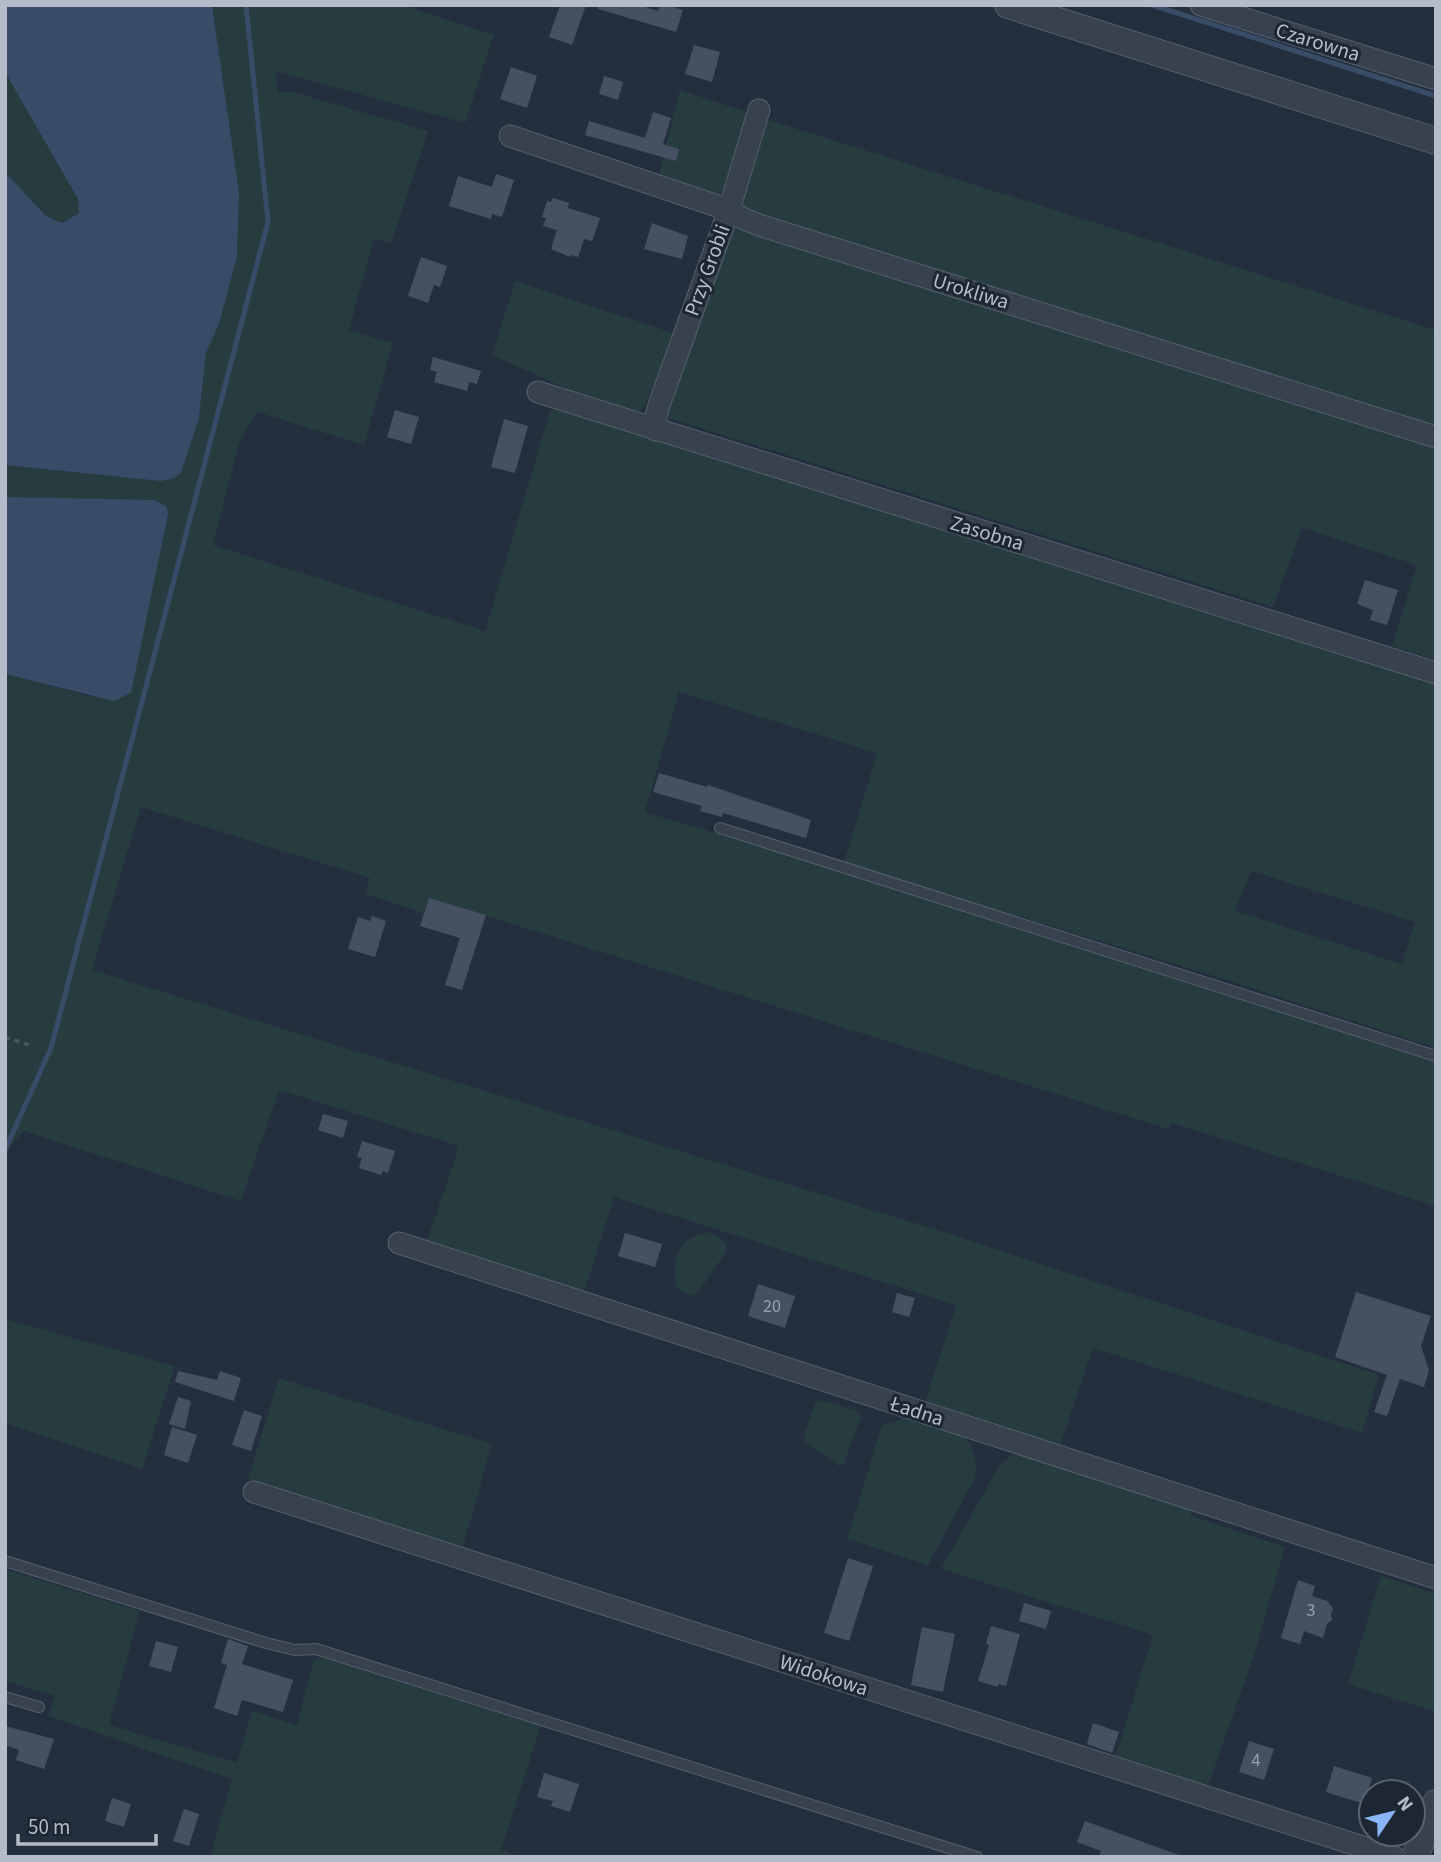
<svg xmlns="http://www.w3.org/2000/svg" width="1441" height="1862" viewBox="0 0 1441 1862" font-family="'Source Sans 3',sans-serif">
	<style>
		.green { fill: #263c3f; fill-rule: evenodd }
		.water { fill: #394c67 }
		.lines { fill: none; stroke-linecap: round; stroke-linejoin: round }
		.stream { stroke: #394c67; stroke-width: 5 }
		.building { fill: #455162 }
		.service-casing { stroke: #565f6c; stroke-width: 12 }
		.minor-casing { stroke: #565f6c; stroke-width: 23 }
		.tertiary-casing { stroke: #565f6c; stroke-width: 28 }
		.path { stroke: #44595c; stroke-width: 3.5; stroke-dasharray: 5 5; stroke-linecap: butt }
		.service { stroke: #38414e; stroke-width: 10 }
		.minor { stroke: #38414e; stroke-width: 21 }
		.tertiary { stroke: #38414e; stroke-width: 26 }
		.labels { text-anchor: middle; dominant-baseline: central; stroke-width: 6; stroke-linejoin: round; paint-order: stroke }
		.number-label { font-size: 18px; fill: #98a1af }
		.street-label { font-size: 21px; fill: #b4bcc9; stroke: #1d2633 }
	</style>
	<rect width="100%" height="100%" fill="#242f3e"/>
	<g class="green">
		<path d="M212 5H402L494 35 465 123 275 71 278 92H293L428 131 391 243 374 239 349 330 393 343 364 445 257 412 239 443 213 545 485 631 550 411 557 409 1436 683V1048L1214 976 844 863 877 753 679 692 645 812 811 862 1436 1062V1206L1172 1123 1168 1129 429 898 424 913 365 894 370 878 141 807 92 970 947 1233 1379 1375 1362 1433 1093 1348 1059 1449 924 1406 956 1305 614 1197 584 1294 426 1244 459 1146 279 1090 241 1201 24 1131 11 1145 5 1156V674L94 697 53 499 5 497V465L160 481 181 473 199 418 206 353 219 324 237 257 239 193ZM1251 871 1415 922 1402 964 1235 911Z"/>
		<polygon points="5,72 78,199 79,213 62,223 45,215 5,172"/>
		<polygon points="680,90 744,111 750,116 724,192 718,195 659,175"/>
		<polygon points="769,120 1436,330 1436,430 742,213 739,206 763,122"/>
		<polygon points="738,224 1436,446 1436,660 1392,646 1417,565 1302,528 1273,607 668,418 667,409 730,229"/>
		<polygon points="515,281 674,333 646,404 638,413 623,414 492,355"/>
		<path d="M710 1232 727 1244 726 1252 699 1291 693 1296 680 1291 676 1285C671 1257 679 1236 710 1232Z"/>
		<polygon points="5,1319 175,1366 142,1469 5,1423"/>
		<polygon points="279,1378 492,1444 463,1547 248,1479"/>
		<polygon points="821,1400 857,1411 861,1416 844,1464 839,1466 804,1441 805,1432 816,1402"/>
		<path d="M909 1413C945 1427 982 1430 975 1478L928 1565 847 1539 882 1425 898 1421Z"/>
		<polygon points="1026,1453 1191,1509 1191,1516 1285,1547 1254,1655 1208,1786 1115,1758 1153,1635 941,1569 1000,1464 1011,1456"/>
		<polygon points="5,1569 140,1611 109,1725 237,1763 252,1711 297,1725 314,1659 324,1658 541,1726 501,1849 522,1857 210,1857 232,1779 48,1716 55,1696 5,1681"/>
		<polygon points="1381,1576 1436,1594 1436,1712 1348,1684"/>
	</g>
	<g class="water">
		<polygon points="5,5 212,5 239,193 237,257 219,324 206,353 199,418 181,473 172,479 160,481 5,465 5,172 45,215 62,223 79,213 78,199 5,72"/>
		<polygon points="5,497 155,500 167,507 168,514 131,693 114,701 5,674"/>
	</g>
	<g class="lines">
		<g class="stream">
			<polyline points="1152,5 1436,96"/>
			<polyline points="5,1150 51,1048 268,222 246,5"/>
		</g>
	</g>
	<g class="building">
		<polygon points="560,5 586,5 572,45 549,37"/>
		<polygon points="599,5 639,5 658,11 660,5 667,5 683,10 676,32 598,9"/>
		<polygon points="694,45 720,52 712,82 685,74"/>
		<polygon points="511,67 537,76 527,108 500,99"/>
		<polygon points="604,76 623,82 618,100 599,94"/>
		<polygon points="653,112 671,118 663,144 679,149 676,161 585,135 589,121 645,138"/>
		<polygon points="496,174 514,180 502,217 492,214 491,219 449,206 458,176 492,187"/>
		<polygon points="553,198 569,203 568,208 600,218 592,241 584,239 578,257 571,255 570,257 551,249 557,230 543,226 546,218 542,217 547,201 551,202"/>
		<polygon points="652,223 688,236 682,259 644,249"/>
		<polygon points="421,257 447,266 440,287 434,285 428,303 408,296"/>
		<polygon points="433,357 481,371 477,384 469,382 467,391 434,382 437,372 430,370"/>
		<polygon points="395,410 419,417 411,444 387,437"/>
		<polygon points="504,419 528,426 515,473 491,467"/>
		<polygon points="1365,580 1398,590 1387,625 1370,620 1373,610 1357,604"/>
		<polygon points="659,773 707,787 708,785 811,820 806,838 723,813 722,817 700,811 702,806 653,792"/>
		<polygon points="429,898 486,915 462,990 445,985 460,938 420,926"/>
		<polygon points="372,916 386,921 375,957 348,949 358,917 370,921"/>
		<polygon points="323,1114 348,1121 343,1138 318,1130"/>
		<polygon points="362,1141 395,1151 388,1173 383,1171 381,1175 359,1168 362,1158 357,1157"/>
		<polygon points="625,1233 662,1244 655,1267 618,1256"/>
		<polygon points="758,1284 795,1296 785,1328 748,1316"/>
		<polygon points="1356,1292 1431,1316 1421,1346 1429,1370 1424,1387 1400,1379 1387,1416 1374,1412 1387,1375 1335,1357"/>
		<polygon points="897,1293 915,1298 909,1317 892,1312"/>
		<polygon points="178,1371 217,1380 220,1371 241,1378 234,1401 175,1382"/>
		<polygon points="178,1397 191,1401 185,1429 169,1424"/>
		<polygon points="244,1410 262,1416 251,1451 232,1445"/>
		<polygon points="172,1427 197,1435 188,1463 164,1455"/>
		<polygon points="848,1558 873,1566 849,1641 824,1633"/>
		<polygon points="1298,1580 1315,1586 1312,1596 1327,1601 1333,1608 1331,1614 1332,1620 1327,1624 1323,1638 1304,1631 1300,1644 1281,1638"/>
		<polygon points="1024,1603 1051,1611 1046,1629 1019,1621"/>
		<polygon points="991,1626 1020,1634 1006,1686 998,1684 998,1687 978,1681 989,1645 986,1644"/>
		<polygon points="922,1627 955,1634 943,1692 911,1685"/>
		<polygon points="228,1639 248,1646 242,1664 293,1680 283,1712 242,1700 237,1716 214,1708 227,1665 221,1663"/>
		<polygon points="156,1641 178,1647 171,1672 149,1666"/>
		<polygon points="1093,1723 1119,1732 1112,1753 1087,1744"/>
		<polygon points="5,1726 54,1739 44,1769 16,1760 19,1750 5,1745"/>
		<polygon points="1249,1741 1274,1749 1264,1780 1239,1772"/>
		<polygon points="1334,1766 1372,1778 1364,1804 1326,1792"/>
		<polygon points="544,1773 579,1784 570,1812 551,1806 553,1801 537,1797"/>
		<polygon points="112,1798 131,1804 124,1827 105,1821"/>
		<polygon points="184,1809 199,1814 189,1846 173,1841"/>
		<polygon points="1085,1821 1179,1855 1179,1857 1099,1857 1101,1851 1077,1842"/>
	</g>
	<g class="lines">
		<g class="service-casing">
			<g id="service">
				<polyline points="720,828 1436,1056"/>
				<polyline points="5,1561 266,1643 295,1650 316,1649 977,1857"/>
				<polyline points="5,1697 39,1707"/>
			</g>
		</g>
		<g class="minor-casing">
			<g id="minor">
				<polyline points="1201,5 1436,79"/>
				<polyline points="510,136 729,210 744,219 762,226 1436,437"/>
				<polyline points="538,392 1436,673"/>
				<polyline points="656,430 656,416 659,405 729,210 759,110"/>
				<polyline points="399,1243 1436,1578"/>
				<polyline points="254,1492 1394,1857"/>
			</g>
		</g>
		<g class="tertiary-casing">
			<g id="tertiary">
				<polyline points="1008,5 1436,141"/>
				<polyline points="1415,1857 1436,1803"/>
			</g>
		</g>
		<polyline class="path" points="5,1037 32,1046"/>
		<use href="#service" class="service"/>
		<use href="#minor" class="minor"/>
		<use href="#tertiary" class="tertiary"/>
	</g>
	<g class="labels">
		<g class="number-label">
			<text x="772" y="1306">20</text>
			<text x="1311" y="1610">3</text>
			<text x="1256" y="1760">4</text>
		</g>
		<g class="street-label">
			<text transform="translate(1318 42) rotate(17)">Czarowna</text>
			<text transform="translate(707 270) rotate(-70)">Przy Grobli</text>
			<text transform="translate(971 291) rotate(17)">Urokliwa</text>
			<text transform="translate(987 533) rotate(17)">Zasobna</text>
			<text transform="translate(917 1411) rotate(18)">Ładna</text>
			<text transform="translate(824 1675) rotate(18)">Widokowa</text>
		</g>
	</g>
	<rect width="1441" height="1862" fill="none" stroke="#b4bcc9" stroke-width="14"/>
	<g transform="translate(1392 1813) rotate(55)"><circle r="33" fill="#1d2633" stroke="#59626f" stroke-width="2"/>
	<path d="M0-5L12 26L0 18L-12 26Z" fill="#8ab4f8"/>
	<text y="-10" font-size="19" font-weight="bold" text-anchor="middle" fill="#b4bcc9">N</text>
	</g>
	<path d="M18 1834v10h138v-10" fill="none" stroke="#b4bcc9" stroke-width="3.5"/>
	<text x="28" y="1834" font-size="21" fill="#b4bcc9" stroke="#1d2633" stroke-width="5" paint-order="stroke">50 m</text>
</svg>
